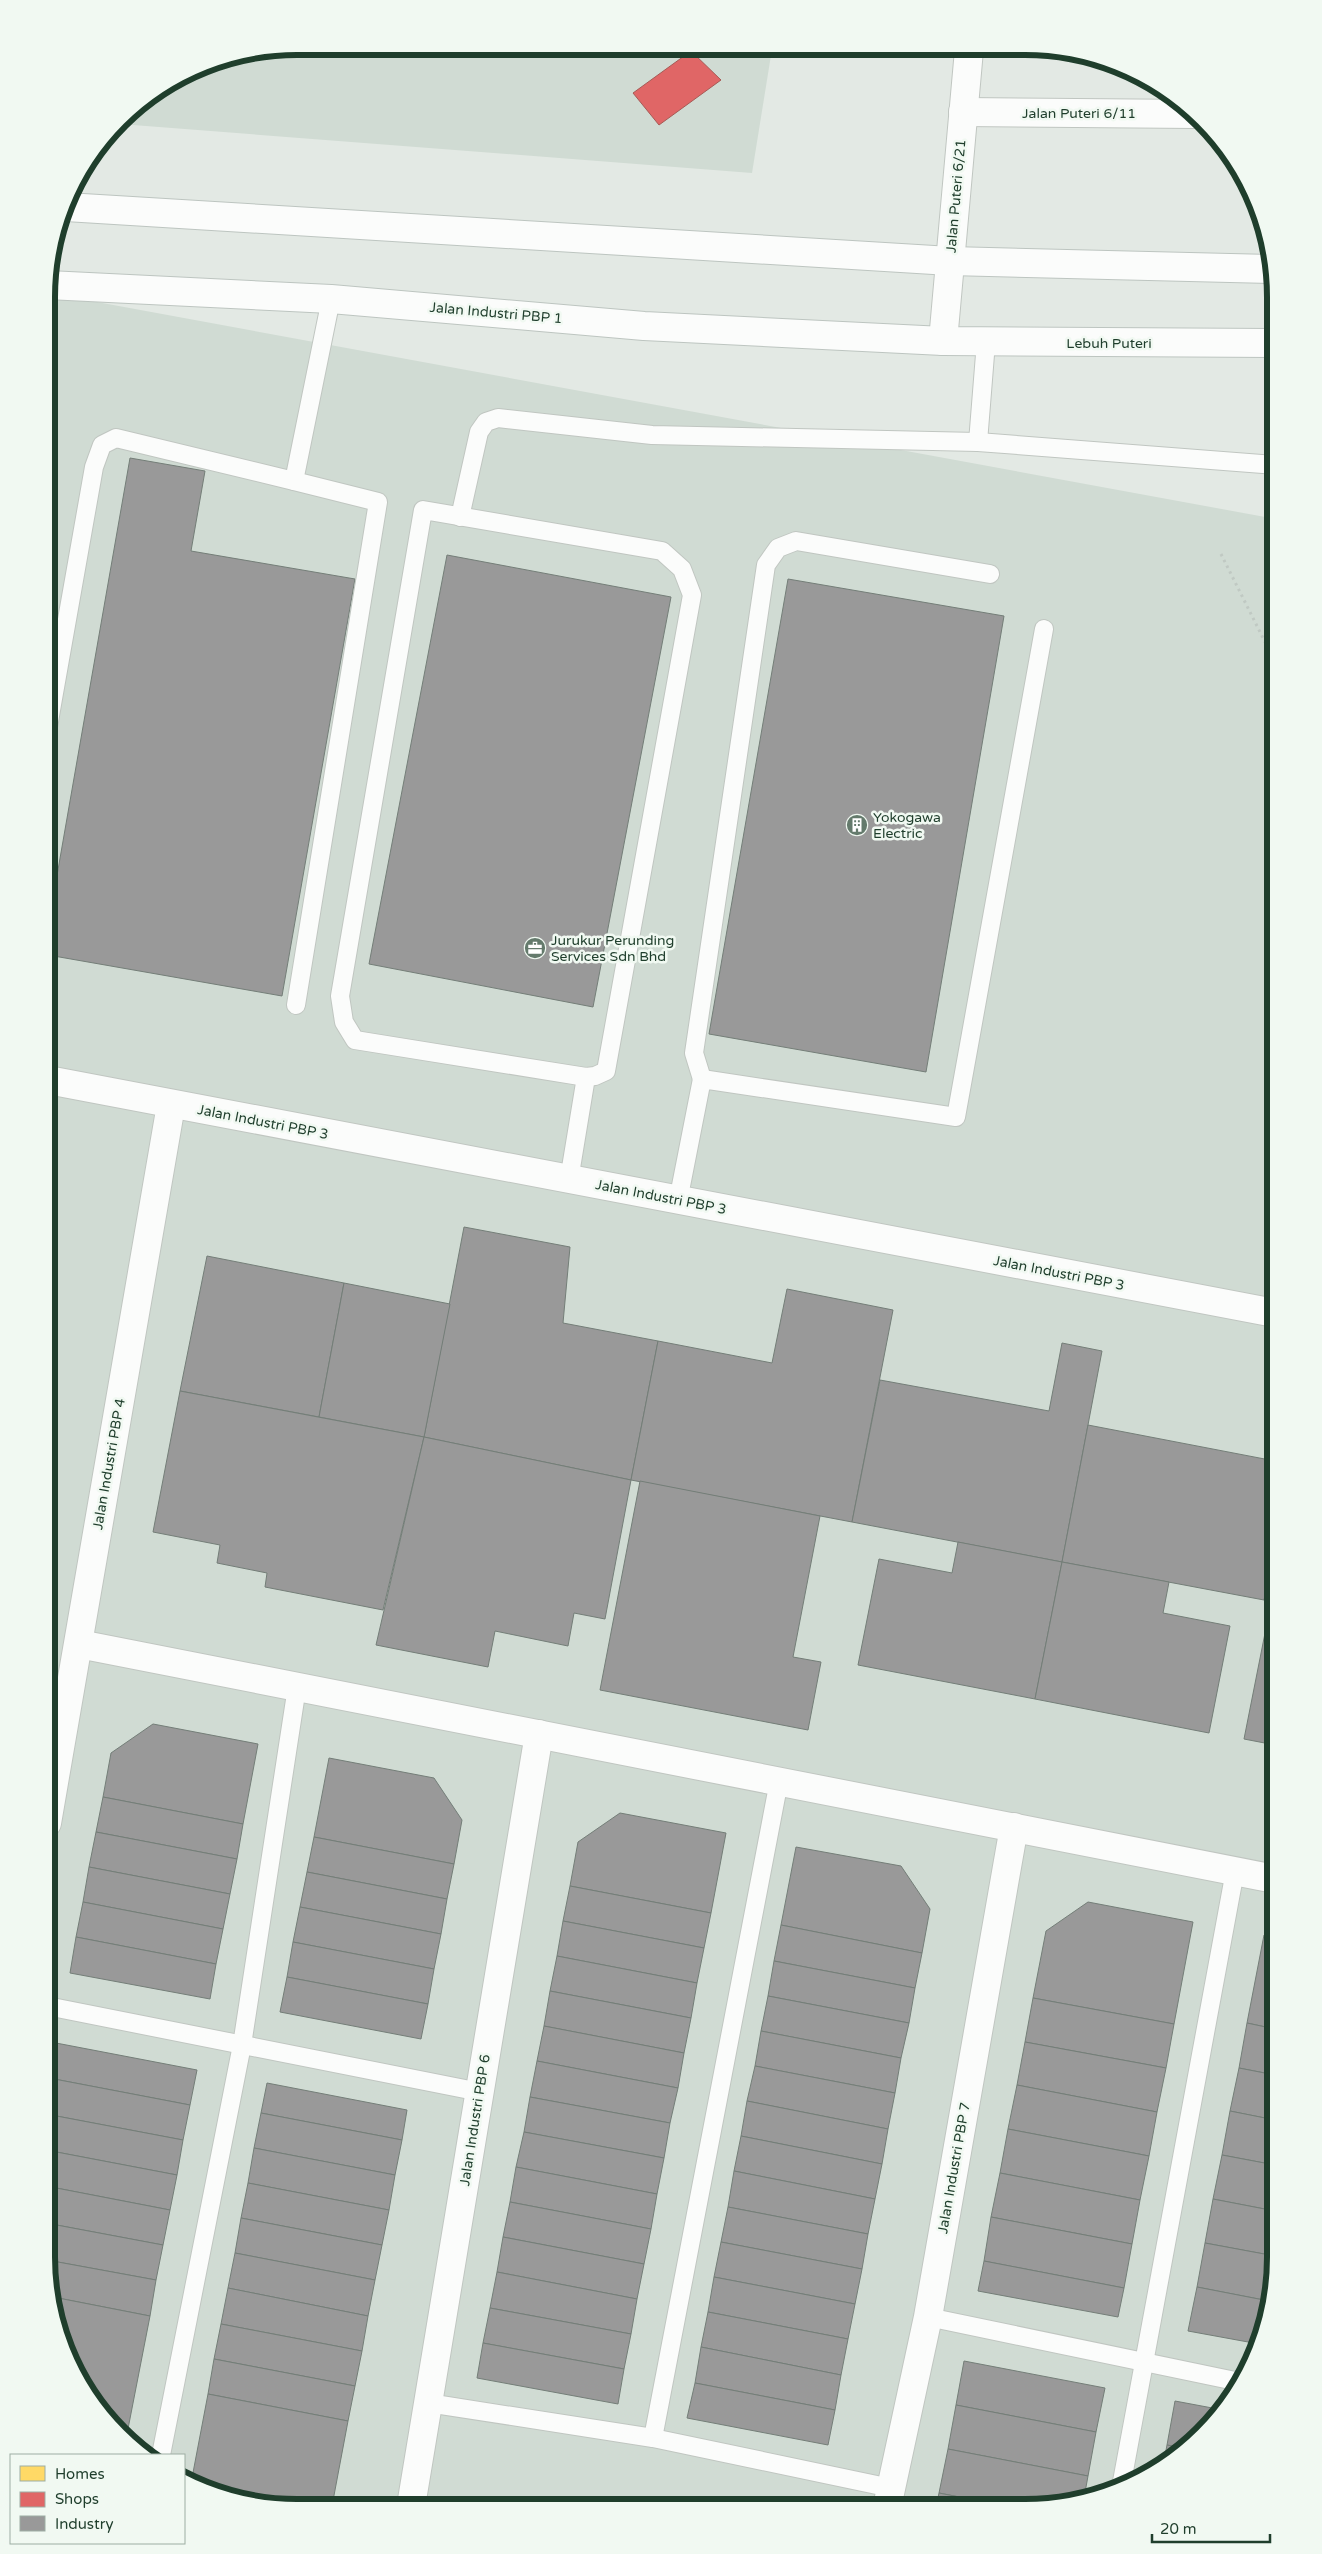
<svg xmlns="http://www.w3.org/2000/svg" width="1322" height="2554" viewBox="0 0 1322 2554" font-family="'Varela Round',sans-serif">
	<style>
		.built { fill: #d0dbd3 }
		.homes { fill: #ffd966; stroke: #bcaa55 }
		.shops { fill: #e06666; stroke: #a65a55 }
		.industry { fill: #999; stroke: #747e78 }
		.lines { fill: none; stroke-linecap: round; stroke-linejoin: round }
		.lane-casing { stroke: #c0c6c1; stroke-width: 20 }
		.street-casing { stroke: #c0c6c1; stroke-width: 30 }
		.secondary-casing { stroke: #bdc5c0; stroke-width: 30 }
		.path { stroke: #c0c9c3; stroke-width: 3; stroke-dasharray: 2.5 4; stroke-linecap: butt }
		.lane { stroke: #fbfcfb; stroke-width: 18 }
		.street { stroke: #fbfcfb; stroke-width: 28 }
		.secondary { stroke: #fbfcfb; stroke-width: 28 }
		.labels { text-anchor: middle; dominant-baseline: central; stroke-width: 5; stroke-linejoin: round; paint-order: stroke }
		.street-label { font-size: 14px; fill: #1f3e2c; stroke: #f1f9f2 }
		.poi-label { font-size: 14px; fill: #1f3e2c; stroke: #f1f9f2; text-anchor: start }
		.rim { fill: none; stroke: #1f3e2c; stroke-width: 6 }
	</style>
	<rect width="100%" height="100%" fill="#e3e9e4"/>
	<g class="built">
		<polygon points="297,46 772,49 752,173 120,124 132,109 202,65"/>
		<polygon points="48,293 1276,519 1275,2273 1257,2352 1224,2410 1164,2465 1105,2495 1025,2508 264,2506 201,2489 184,2478 184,2455 148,2455 132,2446 89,2396 59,2337 46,2257"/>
	</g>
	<polygon class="homes" points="1065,51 1073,51 1090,57 1065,56"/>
	<polygon class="shops" points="691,51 721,80 659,125 633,93"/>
	<g class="industry">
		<polygon points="130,458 205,471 191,551 355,579 282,996 48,955 48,927"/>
		<polygon points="447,555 671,597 593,1007 369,964"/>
		<polygon points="788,579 1004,616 926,1072 709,1034"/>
		<polygon points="464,1227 570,1247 563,1323 658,1341 631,1480 424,1437"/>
		<polygon points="207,1256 344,1283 319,1417 180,1391"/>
		<polygon points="344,1283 450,1304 424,1437 319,1417"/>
		<polygon points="787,1289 893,1310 852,1522 631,1480 658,1341 772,1363"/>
		<polygon points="1062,1343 1102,1351 1062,1562 852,1522 880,1380 1049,1411"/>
		<polygon points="180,1391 424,1437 383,1610 265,1587 267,1573 217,1563 220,1545 153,1532"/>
		<polygon points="1088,1425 1275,1461 1275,1541 1264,1600 1062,1562"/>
		<polygon points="424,1437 631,1480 605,1619 574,1613 568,1646 495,1631 488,1667 376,1645"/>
		<polygon points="640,1481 820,1516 793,1657 821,1662 808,1730 600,1690"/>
		<polygon points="958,1542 1062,1562 1035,1699 858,1665 879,1559 952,1573"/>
		<polygon points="1062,1562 1169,1582 1163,1613 1230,1626 1209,1733 1035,1699"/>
		<polygon points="1271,1603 1275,1604 1275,1745 1244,1739"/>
		<polygon points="153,1724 258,1744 243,1824 103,1797 111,1753"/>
		<polygon points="329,1758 434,1778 462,1820 454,1864 314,1837"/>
		<polygon points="103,1797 243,1824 237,1859 96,1832"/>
		<polygon points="620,1813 726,1833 711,1913 570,1886 578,1842"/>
		<polygon points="96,1832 237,1859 230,1894 89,1867"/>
		<polygon points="314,1837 454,1864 447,1899 307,1872"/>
		<polygon points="796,1847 901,1866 930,1909 922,1953 781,1925"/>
		<polygon points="89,1867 230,1894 223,1929 83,1902"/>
		<polygon points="307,1872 447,1899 441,1934 300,1907"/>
		<polygon points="570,1886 711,1913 704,1948 563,1921"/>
		<polygon points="83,1902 223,1929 216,1964 76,1937"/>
		<polygon points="1088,1902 1193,1922 1174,2024 1033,1998 1046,1931"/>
		<polygon points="300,1907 441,1934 434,1969 293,1942"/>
		<polygon points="563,1921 704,1948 697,1983 557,1956"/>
		<polygon points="781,1925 922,1953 915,1988 774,1961"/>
		<polygon points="1264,1935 1275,1937 1275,2029 1247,2023"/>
		<polygon points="76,1937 216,1964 210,1999 70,1973"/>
		<polygon points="293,1942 434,1969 428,2004 287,1977"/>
		<polygon points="557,1956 697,1983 691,2018 550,1991"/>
		<polygon points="774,1961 915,1988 909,2023 768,1996"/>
		<polygon points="287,1977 428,2004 421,2039 280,2012"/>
		<polygon points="550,1991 691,2018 684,2053 544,2026"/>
		<polygon points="768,1996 909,2023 901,2058 761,2031"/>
		<polygon points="1033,1998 1174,2024 1166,2068 1025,2042"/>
		<polygon points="1247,2023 1275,2029 1275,2075 1239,2068"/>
		<polygon points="544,2026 684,2053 678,2088 537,2061"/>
		<polygon points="761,2031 901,2058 895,2093 755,2066"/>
		<polygon points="1025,2042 1166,2068 1157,2112 1017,2085"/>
		<polygon points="56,2043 197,2070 190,2105 49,2078"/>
		<polygon points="537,2061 678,2088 670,2123 530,2097"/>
		<polygon points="755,2066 895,2093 888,2129 747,2101"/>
		<polygon points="1239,2068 1275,2075 1275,2120 1230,2111"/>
		<polygon points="49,2078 190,2105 183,2140 46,2114"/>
		<polygon points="267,2083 407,2110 402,2140 261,2113"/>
		<polygon points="1017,2085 1157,2112 1149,2156 1008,2129"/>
		<polygon points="530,2097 670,2123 664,2158 524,2132"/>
		<polygon points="747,2101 888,2129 882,2164 741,2136"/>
		<polygon points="1230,2111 1275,2120 1275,2165 1222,2155"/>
		<polygon points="261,2113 402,2140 395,2175 254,2148"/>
		<polygon points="46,2114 183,2140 177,2175 46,2150"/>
		<polygon points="1008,2129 1149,2156 1140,2200 1000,2173"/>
		<polygon points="524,2132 664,2158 657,2194 516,2167"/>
		<polygon points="741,2136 882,2164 875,2199 734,2171"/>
		<polygon points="254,2148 395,2175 389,2210 248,2183"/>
		<polygon points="46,2150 177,2175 170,2210 46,2186"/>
		<polygon points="1222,2155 1275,2165 1275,2211 1213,2199"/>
		<polygon points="516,2167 657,2194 651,2229 510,2202"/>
		<polygon points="734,2171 875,2199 868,2234 728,2207"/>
		<polygon points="1000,2173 1140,2200 1132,2244 991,2217"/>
		<polygon points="248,2183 389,2210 382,2245 241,2218"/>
		<polygon points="46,2186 170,2210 163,2245 46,2223"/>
		<polygon points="1213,2199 1275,2211 1275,2256 1205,2243"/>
		<polygon points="510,2202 651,2229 644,2264 503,2237"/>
		<polygon points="728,2207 868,2234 862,2269 721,2242"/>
		<polygon points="991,2217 1132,2244 1124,2288 984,2261"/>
		<polygon points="241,2218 382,2245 375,2280 235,2253"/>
		<polygon points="46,2223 163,2245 156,2280 47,2260"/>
		<polygon points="503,2237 644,2264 637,2299 497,2272"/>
		<polygon points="721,2242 862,2269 855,2304 714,2277"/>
		<polygon points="1205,2243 1275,2256 1275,2273 1269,2301 1197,2287"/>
		<polygon points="235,2253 375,2280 368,2316 228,2288"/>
		<polygon points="47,2260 156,2280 150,2316 53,2297"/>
		<polygon points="984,2261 1124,2288 1118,2317 978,2291"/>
		<polygon points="497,2272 637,2299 631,2334 490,2308"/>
		<polygon points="714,2277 855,2304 848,2339 708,2312"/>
		<polygon points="1197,2287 1269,2301 1259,2344 1188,2331"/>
		<polygon points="228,2288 368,2316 362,2351 221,2324"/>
		<polygon points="53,2297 150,2316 126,2439 89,2396 59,2337"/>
		<polygon points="490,2308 631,2334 624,2369 483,2343"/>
		<polygon points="708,2312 848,2339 841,2375 701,2347"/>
		<polygon points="221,2324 362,2351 355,2386 214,2359"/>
		<polygon points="483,2343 624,2369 618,2404 477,2378"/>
		<polygon points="701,2347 841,2375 835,2410 695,2383"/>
		<polygon points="214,2359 355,2386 348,2421 208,2394"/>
		<polygon points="964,2361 1105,2388 1096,2432 956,2405"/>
		<polygon points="695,2383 835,2410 828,2445 687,2418"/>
		<polygon points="208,2394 348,2421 332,2506 264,2506 218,2493 192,2478"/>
		<polygon points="1175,2401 1223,2410 1183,2448 1167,2445"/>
		<polygon points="956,2405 1096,2432 1088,2476 948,2449"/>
		<polygon points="1167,2445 1183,2448 1163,2466"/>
		<polygon points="948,2449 1088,2476 1084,2498 1015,2508 939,2493"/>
		<polygon points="939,2493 1015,2508 936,2507"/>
	</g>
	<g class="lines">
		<g class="lane-casing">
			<g id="lane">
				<polyline points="978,442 986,342"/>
				<polyline points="294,481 378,502 296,1005"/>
				<polygon points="423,510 662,551 682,569 692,595 606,1071 595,1076 586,1077 355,1040 344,1022 340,996"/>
				<polyline points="460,517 479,432 486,422 498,418 652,435 978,442 1276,465"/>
				<polyline points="48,727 94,467 102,445 116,438 294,481 331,299"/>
				<polyline points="702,1079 694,1053 766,565 778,548 796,541 990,574"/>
				<polyline points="569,1180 586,1077"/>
				<polyline points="678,1201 702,1079 956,1117 1044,629"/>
				<polyline points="47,2006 480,2092"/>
				<polyline points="928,2317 1240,2382"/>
				<polyline points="428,2403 653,2438 891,2488"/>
				<polyline points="653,2438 779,1781"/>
				<polyline points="161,2455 242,2045 297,1687"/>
				<polyline points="1121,2487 1235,1871"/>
			</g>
		</g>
		<g class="street-casing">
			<g id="street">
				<polyline points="963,112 1195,114"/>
				<polyline points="943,341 969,50"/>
				<polyline points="48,1080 1275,1313"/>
				<polyline points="79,1644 1275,1879"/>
				<polyline points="47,1823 171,1105"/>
				<polyline points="411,2506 539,1734"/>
				<polyline points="887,2507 928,2317 1014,1827"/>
			</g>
		</g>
		<g class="secondary-casing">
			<g id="secondary">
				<polyline points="66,207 950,261 1271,269"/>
				<polyline points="48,285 331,299 644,326 943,341 1276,343"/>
			</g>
		</g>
		<polyline class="path" points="1221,554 1276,664"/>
		<use href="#lane" class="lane"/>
		<use href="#street" class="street"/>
		<use href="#secondary" class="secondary"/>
	</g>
	<defs>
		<g id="building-disc" transform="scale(1.125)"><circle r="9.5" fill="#647a6c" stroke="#f1f9f2"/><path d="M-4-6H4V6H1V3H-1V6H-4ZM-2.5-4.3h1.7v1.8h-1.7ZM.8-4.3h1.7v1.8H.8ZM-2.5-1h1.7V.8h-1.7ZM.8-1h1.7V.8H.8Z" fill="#fff"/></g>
		<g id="office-disc" transform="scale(1.125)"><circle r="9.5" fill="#647a6c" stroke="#f1f9f2"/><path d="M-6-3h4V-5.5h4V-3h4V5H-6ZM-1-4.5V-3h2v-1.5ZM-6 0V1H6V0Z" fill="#fff"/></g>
	</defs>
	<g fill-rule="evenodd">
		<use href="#building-disc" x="857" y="825"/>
		<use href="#office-disc" x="535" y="948"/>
	</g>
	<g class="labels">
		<g class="street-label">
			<text x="1079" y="113">Jalan Puteri 6/11</text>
			<text transform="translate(956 196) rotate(-85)">Jalan Puteri 6/21</text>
			<text transform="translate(496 313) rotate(5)">Jalan Industri PBP 1</text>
			<text x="1109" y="343">Lebuh Puteri</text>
			<text transform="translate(263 1122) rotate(11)">Jalan Industri PBP 3</text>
			<text transform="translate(661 1197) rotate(11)">Jalan Industri PBP 3</text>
			<text transform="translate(1059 1273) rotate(11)">Jalan Industri PBP 3</text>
			<text transform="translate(109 1464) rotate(-80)">Jalan Industri PBP 4</text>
			<text transform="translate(475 2120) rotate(-81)">Jalan Industri PBP 6</text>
			<text transform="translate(954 2168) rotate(-80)">Jalan Industri PBP 7</text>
		</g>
		<g class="poi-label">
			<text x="873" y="817">Yokogawa<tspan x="873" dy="16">Electric</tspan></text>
			<text x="551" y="940">Jurukur Perunding<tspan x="551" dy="16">Services Sdn Bhd</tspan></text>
		</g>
	</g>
	<path d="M0 0H1322V2554H0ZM297 55H1025A242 242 0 0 1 1267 297V2257A242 242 0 0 1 1025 2499H297A242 242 0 0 1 55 2257V297A242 242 0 0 1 297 55Z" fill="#f1f9f2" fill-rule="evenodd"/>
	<path class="rim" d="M297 55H1025A242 242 0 0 1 1267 297V2257A242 242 0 0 1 1025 2499H297A242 242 0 0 1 55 2257V297A242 242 0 0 1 297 55Z"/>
	<rect x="10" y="2454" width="175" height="90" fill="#f1f9f2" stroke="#9daea3"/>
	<rect x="20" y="2466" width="25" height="15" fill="#ffd966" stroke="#9daea3"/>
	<text x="55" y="2479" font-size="15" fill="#1f3e2c">Homes</text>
	<rect x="20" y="2492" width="25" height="15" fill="#e06666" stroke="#9daea3"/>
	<text x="55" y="2504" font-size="15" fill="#1f3e2c">Shops</text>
	<rect x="20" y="2516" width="25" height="15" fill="#999999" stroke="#9daea3"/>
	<text x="55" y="2529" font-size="15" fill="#1f3e2c">Industry</text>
	<path d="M1152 2534v8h118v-8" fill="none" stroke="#1f3e2c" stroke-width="2.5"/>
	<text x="1160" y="2534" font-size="15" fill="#1f3e2c" stroke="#f1f9f2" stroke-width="4" paint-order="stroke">20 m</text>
</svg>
